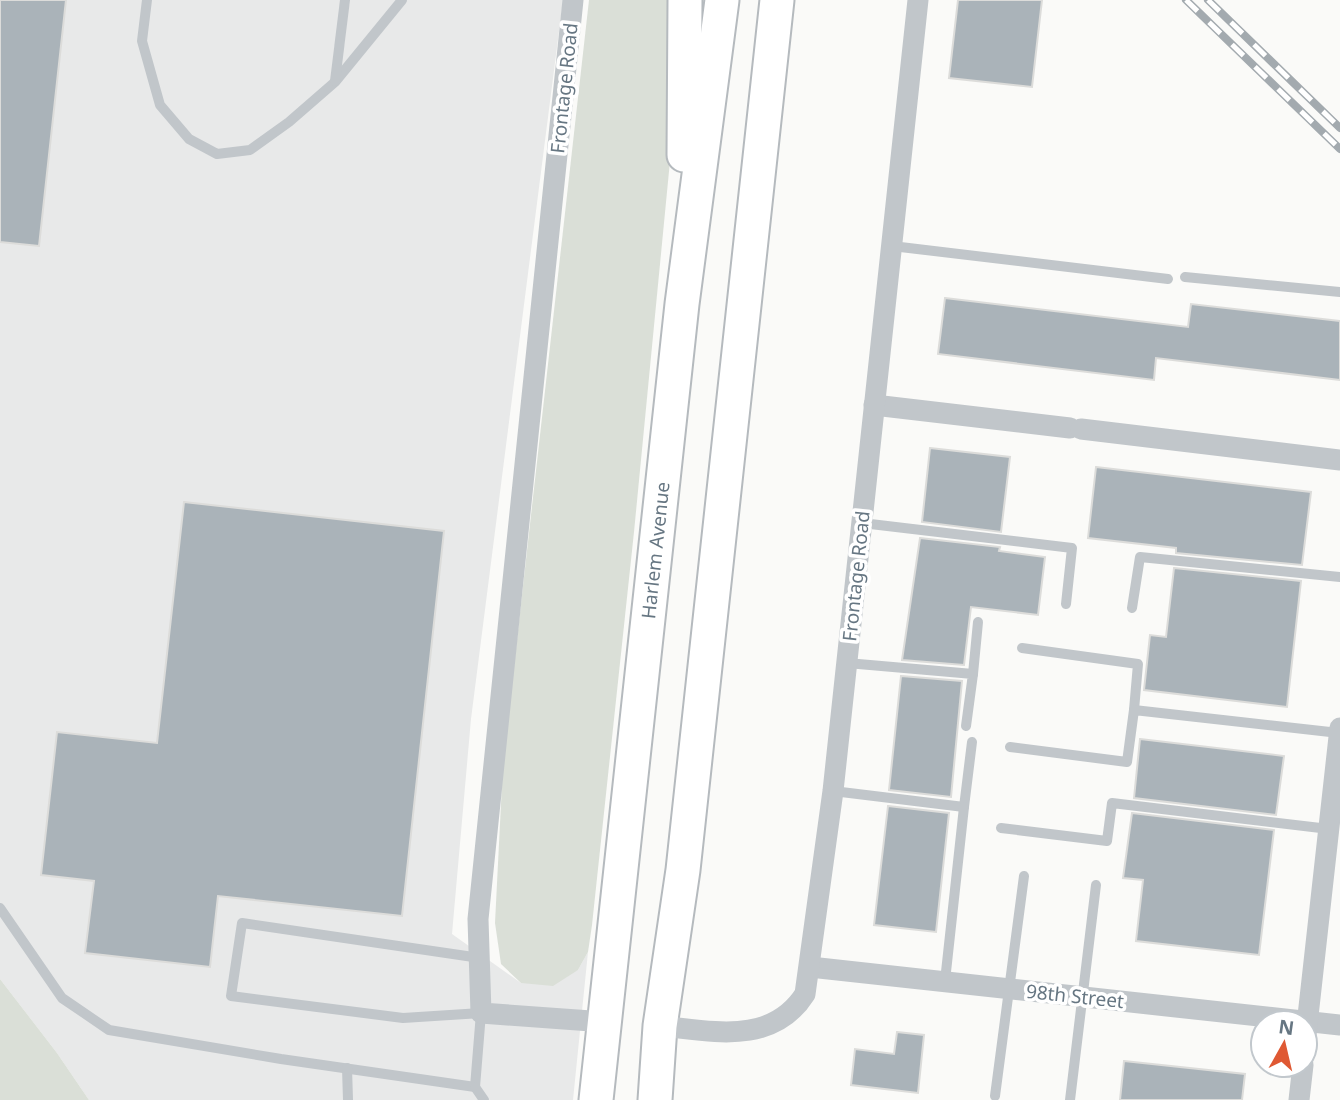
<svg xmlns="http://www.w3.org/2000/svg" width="1340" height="1100" viewBox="0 0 1340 1100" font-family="'Noto Sans',sans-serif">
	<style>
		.built { fill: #e8e9e9 }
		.green { fill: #dadfd7 }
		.building { fill: #aab3b9; stroke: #dcdcda; stroke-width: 2 }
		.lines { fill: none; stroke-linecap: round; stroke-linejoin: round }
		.primary-casing { stroke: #b5babe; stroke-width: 37 }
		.service { stroke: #c1c6ca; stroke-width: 10 }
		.minor { stroke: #c1c6ca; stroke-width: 21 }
		.primary { stroke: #fff; stroke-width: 33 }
		.rail-casing { stroke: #a3aaaf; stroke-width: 8 }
		.rail { stroke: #fff; stroke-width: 5; stroke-dasharray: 16; stroke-linecap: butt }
		.labels { text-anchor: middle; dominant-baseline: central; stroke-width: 7; stroke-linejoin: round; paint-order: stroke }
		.street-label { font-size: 19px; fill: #667682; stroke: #fff }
	</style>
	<rect width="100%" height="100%" fill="#fafaf8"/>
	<polygon class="built" points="0,0 563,0 471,719 452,934 521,983 578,970 588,952 573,1100 89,1100 57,1053 0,979"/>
	<g class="green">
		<polygon points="589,0 679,0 680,58 634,532 592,925 588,952 578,970 553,986 521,983 501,964 495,923 503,764"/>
		<polygon points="0,979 57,1053 89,1100 0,1100"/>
	</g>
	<g class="building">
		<polygon points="0,0 66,0 39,246 0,242"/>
		<polygon points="958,0 1042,0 1032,87 949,78"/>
		<polygon points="945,298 1188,327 1191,304 1340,321 1340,380 1156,358 1154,380 938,354"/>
		<polygon points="930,448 1010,457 1001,532 922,522"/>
		<polygon points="1096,467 1311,492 1302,565 1176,553 1176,548 1088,538"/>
		<polygon points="184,502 444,531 402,916 218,896 210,967 85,953 94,881 41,875 57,732 157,743"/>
		<polygon points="920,538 1000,547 999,551 1045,557 1038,615 971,607 964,665 902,660"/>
		<polygon points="1174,568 1301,581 1287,707 1144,690 1150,635 1166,637"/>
		<polygon points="901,676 962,681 951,797 889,790"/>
		<polygon points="1140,739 1284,756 1276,815 1134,798"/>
		<polygon points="888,806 949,813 936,932 874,925"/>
		<polygon points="1132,813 1274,830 1259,955 1136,941 1143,880 1123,878"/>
		<polygon points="897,1032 924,1035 918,1093 851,1085 855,1049 894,1054"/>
		<polygon points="1124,1061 1245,1074 1242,1100 1120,1100"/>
	</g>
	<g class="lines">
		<g class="primary-casing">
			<g id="primary">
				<polyline points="684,155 685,0"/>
				<path id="s1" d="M596 1100 682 304 722 0"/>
				<polyline points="655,1100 660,1026 683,870 777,0"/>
			</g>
		</g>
		<g class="service">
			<polyline points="147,0 142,41 160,105 189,139 217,154 250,150 289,122 335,82 402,0"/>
			<polyline points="335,81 345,0"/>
			<polyline points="892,246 1168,279"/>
			<polyline points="1185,277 1340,292"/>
			<polyline points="862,523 1072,548 1066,604"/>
			<polyline points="1132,608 1140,557 1340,577"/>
			<polyline points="1022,648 1138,664 1134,710"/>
			<polyline points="847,663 973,674 966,726"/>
			<polyline points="973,674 978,622"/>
			<polyline points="1010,747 1127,762 1134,710 1339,733"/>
			<polyline points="833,791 964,807 972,742"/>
			<polyline points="1001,828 1107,841 1112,803 1329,829"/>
			<polyline points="0,908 62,998 109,1030 281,1059 475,1087 481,1013 403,1018 231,996 242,923 480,958"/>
			<polyline points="945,981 964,807"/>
			<polyline points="347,1068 348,1100"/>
			<polyline points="475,1087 484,1100"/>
			<polyline points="995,1096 1024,876"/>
			<polyline points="1070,1100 1096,885"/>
		</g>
		<g class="minor">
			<polyline points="573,0 478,919 481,1013 605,1022"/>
			<polyline points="874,405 1070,428"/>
			<polyline points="1081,429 1340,460"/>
			<polyline points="810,967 1340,1025"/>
			<path d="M660 1026C712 1031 772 1046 805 994L833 791 918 0"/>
			<polyline points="1305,1043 1340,728"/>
			<polyline points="1299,1100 1303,1065"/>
		</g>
		<use href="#primary" class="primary"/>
		<g class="rail-casing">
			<g id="rail">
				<polyline points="1186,0 1340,149"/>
				<polyline points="1208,0 1340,128"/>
			</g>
		</g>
		<use href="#rail" class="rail"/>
	</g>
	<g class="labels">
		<g class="street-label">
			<text transform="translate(564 88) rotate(-84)">Frontage Road</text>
			<text stroke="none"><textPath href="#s1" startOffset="553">Harlem Avenue</textPath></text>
			<text transform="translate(856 576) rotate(-84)">Frontage Road</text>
			<text transform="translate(1075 996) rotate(6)">98th Street</text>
		</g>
	</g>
	<g transform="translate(1284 1044) rotate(8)"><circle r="33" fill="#ffffff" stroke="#c2c8cd" stroke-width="2"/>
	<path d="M0-5L12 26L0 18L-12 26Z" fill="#df5933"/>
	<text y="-10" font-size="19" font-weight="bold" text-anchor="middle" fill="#667682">N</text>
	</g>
</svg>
